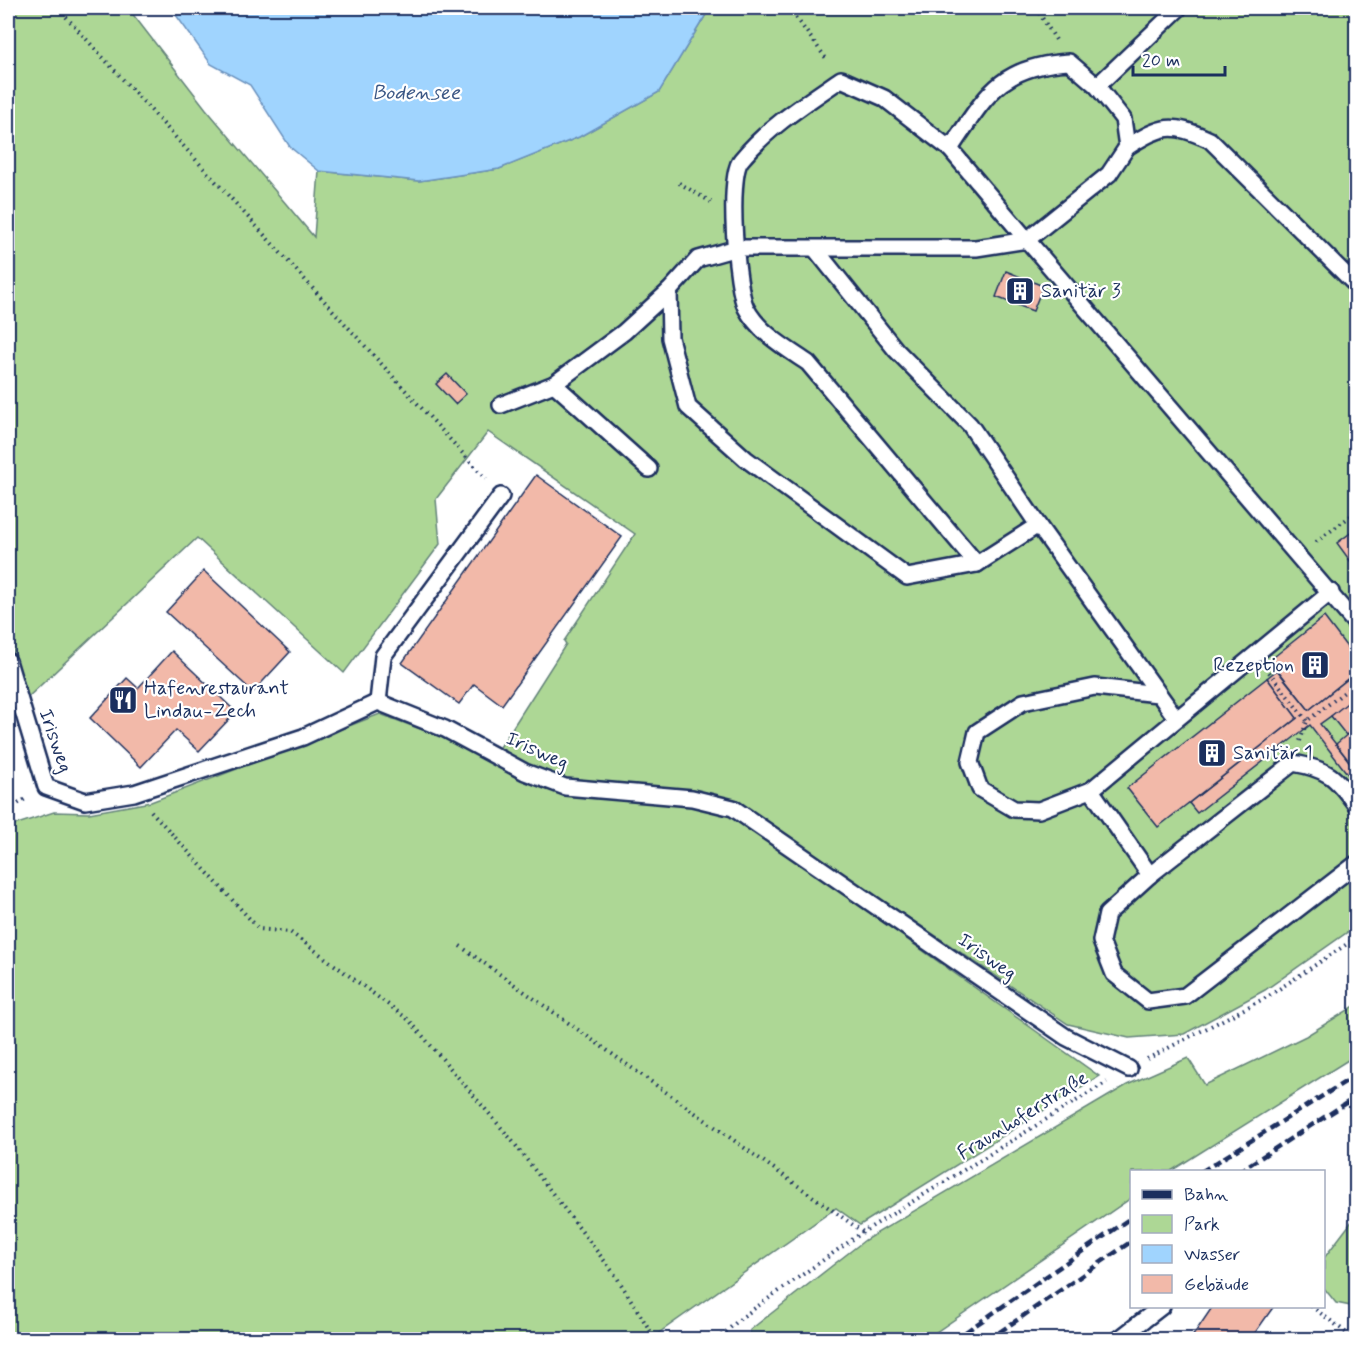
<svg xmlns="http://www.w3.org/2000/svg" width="1364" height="1347" viewBox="0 0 1364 1347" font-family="Mynerve,sans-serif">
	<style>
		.green { fill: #add795; stroke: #64837a; stroke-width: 1.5 }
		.water { fill: #a0d4fe; stroke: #6b92be; stroke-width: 1.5 }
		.building { fill: #f2b9a9; stroke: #1b2f5e; stroke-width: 1.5 }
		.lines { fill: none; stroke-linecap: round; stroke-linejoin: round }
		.lane-casing { stroke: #1b2f5e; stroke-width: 20 }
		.path { stroke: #1b2f5e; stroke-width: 4; stroke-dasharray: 1.5 4.5; stroke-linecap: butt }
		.lane { stroke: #fff; stroke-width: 15 }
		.rail { stroke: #1b2f5e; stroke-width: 4.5; stroke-dasharray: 9 4.5; stroke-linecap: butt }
		.labels { text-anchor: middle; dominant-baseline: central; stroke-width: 4.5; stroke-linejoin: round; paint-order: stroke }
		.poi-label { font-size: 20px; fill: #1b2f5e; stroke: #fff; text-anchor: start }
		.street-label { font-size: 20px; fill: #1b2f5e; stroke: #fff }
		.water-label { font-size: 21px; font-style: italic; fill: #3c5886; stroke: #fff }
	</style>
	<rect width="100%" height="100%" fill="#fff"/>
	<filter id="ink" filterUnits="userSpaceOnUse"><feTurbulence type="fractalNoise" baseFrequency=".0167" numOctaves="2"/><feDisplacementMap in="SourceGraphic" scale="12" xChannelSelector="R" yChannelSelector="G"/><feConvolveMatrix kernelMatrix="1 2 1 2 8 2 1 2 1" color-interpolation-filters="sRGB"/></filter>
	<g filter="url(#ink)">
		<g class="green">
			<polygon points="8,8 128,8 206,109 314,237 319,171 419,181 499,169 579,137 659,92 710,8 1356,8 1356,926 1265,990 1184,1034 1129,1038 1068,1024 752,813 567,782 497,752 566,644 564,641 635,534 488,432 436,499 440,544 344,673 197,538 27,698 8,632"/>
			<polygon points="380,714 439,736 524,777 693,803 731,814 1099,1076 860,1225 836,1208 650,1339 8,1340 8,827 54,812 89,813 151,802"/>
			<polygon points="1356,1005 1356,1055 1171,1171 1132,1172 1131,1198 926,1339 750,1339 750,1330 865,1240 1127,1085 1188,1058 1205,1085 1306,1036"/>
			<polygon points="1356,1216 1356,1307 1336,1303 1324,1288 1324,1258"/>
		</g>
		<polygon class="water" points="171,8 710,8 659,92 579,137 499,169 419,181 319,171 290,147 250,85 211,64"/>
		<g class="building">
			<polygon points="1006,271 1043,286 1033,311 996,297"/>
			<polygon points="447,374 466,394 455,404 436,384"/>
			<polygon points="536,475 622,537 502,705 474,684 459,704 402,663"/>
			<polygon points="1356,529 1356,569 1337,543"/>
			<polygon points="204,571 290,652 253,692 166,612"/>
			<polygon points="1324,617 1356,659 1356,672 1309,710 1270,660"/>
			<polygon points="172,651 236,712 199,751 176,730 141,767 90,718 127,678 138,688"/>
			<polygon points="1277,670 1309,710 1354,674 1356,677 1356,698 1320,724 1356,770 1356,785 1310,725 1197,813 1189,803 1297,718 1267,678"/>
			<polygon points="1267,678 1297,718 1158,827 1127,788"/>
			<polygon points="1356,696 1356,727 1346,735 1331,716"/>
			<polygon points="1356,727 1356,770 1336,744"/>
			<polygon points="1213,1306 1274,1306 1250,1340 1190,1340"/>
		</g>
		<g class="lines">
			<g class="lane-casing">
				<g id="lane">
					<polyline points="1097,86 1179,8"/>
					<path d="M1127 147C1163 125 1171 122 1210 140L1356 285"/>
					<path d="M950 149 884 98 841 79C806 103 768 127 741 160 727 177 736 288 746 308 759 333 786 348 808 363L977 564"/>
					<polyline points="816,250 896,350 970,425 1038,525"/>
					<polyline points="554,384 649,469"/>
					<polyline points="501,405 554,384 624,332 669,291"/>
					<polyline points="8,661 46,787 85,801 134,793 303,737 378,702 445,729 525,772 565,787 692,798 733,808 1066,1037 1129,1069"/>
					<polyline points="1158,694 1095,687 1023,702 977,732 970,762 980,789 1014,809 1039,810 1091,790 1331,592"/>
					<polyline points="378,702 383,656 501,496"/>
					<path d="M1176 718 1038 525 977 564 907 577 746 459 688 407 670 338 669 291 698 259 737 248H976L1027 240 950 149C986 96 999 66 1069 62L1097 86 1123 119 1127 147 1109 174 1027 240 1356 624"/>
					<polyline points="1091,790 1150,875"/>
					<path d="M1356 805C1336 777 1328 769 1293 763L1150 875 1107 914 1101 941 1114 974 1148 1001 1185 996 1356 864"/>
					<polyline points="1118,1340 1162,1306"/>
				</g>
			</g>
			<g class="path">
				<polyline points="58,8 486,479"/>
				<polyline points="789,8 828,61"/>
				<polyline points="1036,8 1056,40"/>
				<polyline points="679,183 711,202"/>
				<polyline points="1316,542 1356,512"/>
				<polyline points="1269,672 1307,721"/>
				<polyline points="1300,741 1307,721 1356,683"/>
				<polyline points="8,810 27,798"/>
				<polyline points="151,811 259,929 290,932 409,1020 510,1138 616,1276 656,1340"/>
				<polyline points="460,946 863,1232"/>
				<polyline points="1147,1059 1267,997 1356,938"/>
				<polyline points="1311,1306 1356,1340"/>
				<polyline points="717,1340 741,1318 863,1232 1107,1082"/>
			</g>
			<use href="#lane" class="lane"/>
			<g class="rail">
				<polyline points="1201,1172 1356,1075"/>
				<polyline points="1238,1172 1356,1097"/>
				<polyline points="954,1340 1132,1217"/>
				<polyline points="988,1340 1132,1241"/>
			</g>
		</g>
	</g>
	<defs>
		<g id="building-square" transform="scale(1.5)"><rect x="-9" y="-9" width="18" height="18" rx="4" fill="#1b2f5e" stroke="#fff"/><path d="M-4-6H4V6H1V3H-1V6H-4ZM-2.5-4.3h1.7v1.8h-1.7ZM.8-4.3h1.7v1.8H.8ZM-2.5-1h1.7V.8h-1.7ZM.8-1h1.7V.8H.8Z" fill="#fff"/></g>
		<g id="restaurant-square" transform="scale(1.5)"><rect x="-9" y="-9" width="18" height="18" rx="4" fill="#1b2f5e" stroke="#fff"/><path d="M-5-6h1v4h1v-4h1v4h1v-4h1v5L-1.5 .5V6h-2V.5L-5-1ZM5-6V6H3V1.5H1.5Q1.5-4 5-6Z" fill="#fff"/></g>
	</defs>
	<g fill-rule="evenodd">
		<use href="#building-square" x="1020" y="291"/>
		<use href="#building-square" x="1315" y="665"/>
		<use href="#restaurant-square" x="123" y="700"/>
		<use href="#building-square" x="1212" y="753"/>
	</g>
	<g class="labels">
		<g class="poi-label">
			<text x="1041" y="291">Sanitär 3</text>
			<text x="1294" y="665" text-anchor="end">Rezeption</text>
			<text x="144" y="688">Hafenrestaurant<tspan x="144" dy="23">Lindau-Zech</tspan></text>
			<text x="1233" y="753">Sanitär 1</text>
		</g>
		<g class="street-label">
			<text transform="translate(55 741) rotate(71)">Irisweg</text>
			<text transform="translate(537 751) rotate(24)">Irisweg</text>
			<text transform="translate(987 957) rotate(35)">Irisweg</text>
			<text transform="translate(1023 1116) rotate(-32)">Fraunhoferstraße</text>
		</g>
		<g class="water-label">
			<text x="416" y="93">Bodensee</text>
		</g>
	</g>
	<rect width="1364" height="1347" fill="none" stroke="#fff" stroke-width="30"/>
	<rect x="15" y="15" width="1334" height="1317" fill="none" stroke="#1b2f5e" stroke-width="2" filter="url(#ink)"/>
	<rect x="1130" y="1170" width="195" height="138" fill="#ffffff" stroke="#a4acbf" stroke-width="1.5"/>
	<rect x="1142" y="1190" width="30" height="9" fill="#1b2f5e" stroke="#a4acbf" stroke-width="1.5"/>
	<text x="1184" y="1200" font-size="18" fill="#1b2f5e">Bahn</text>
	<rect x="1142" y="1215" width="30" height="18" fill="#add795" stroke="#a4acbf" stroke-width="1.5"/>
	<text x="1184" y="1230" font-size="18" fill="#1b2f5e">Park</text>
	<rect x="1142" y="1245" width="30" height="18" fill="#a0d4fe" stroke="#a4acbf" stroke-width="1.5"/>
	<text x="1184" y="1260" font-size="18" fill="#1b2f5e">Wasser</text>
	<rect x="1142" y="1275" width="30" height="18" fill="#f2b9a9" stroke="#a4acbf" stroke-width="1.5"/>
	<text x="1184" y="1290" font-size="18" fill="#1b2f5e">Gebäude</text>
	<path d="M1133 66v9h92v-9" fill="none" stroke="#1b2f5e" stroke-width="3"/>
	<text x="1142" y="66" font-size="18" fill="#1b2f5e" stroke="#ffffff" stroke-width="4.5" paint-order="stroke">20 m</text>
</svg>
